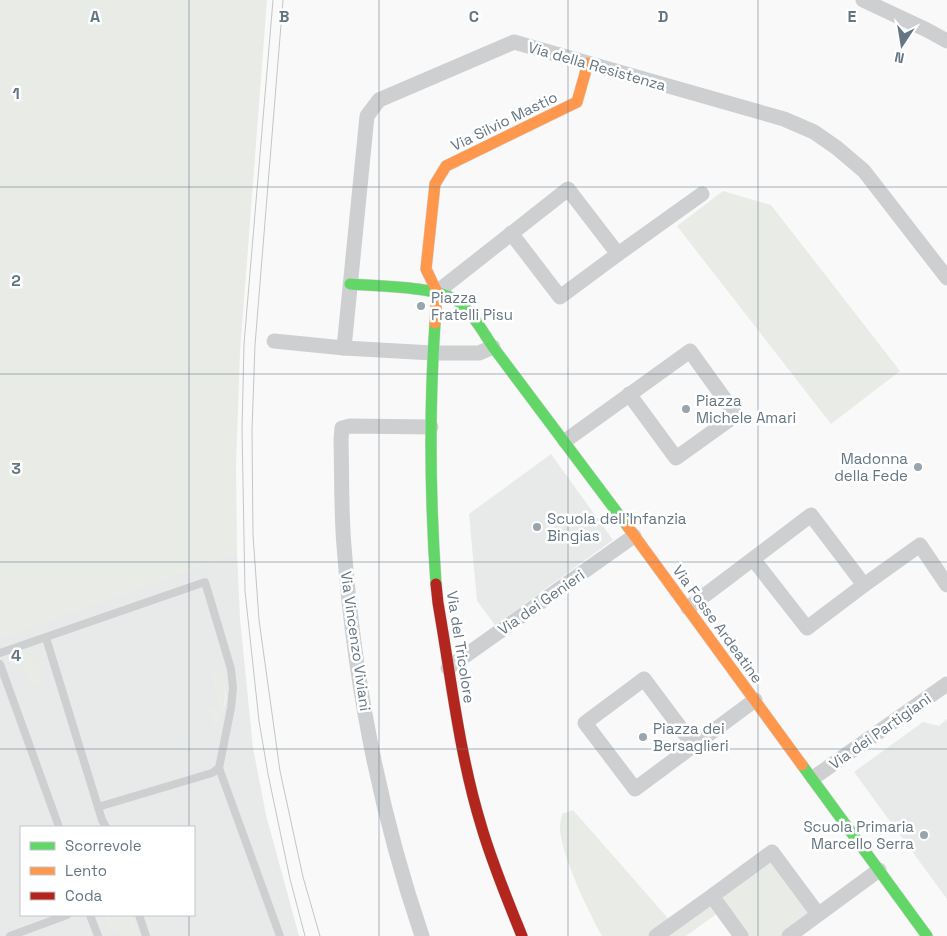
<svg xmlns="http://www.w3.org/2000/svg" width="947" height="936" viewBox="0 0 947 936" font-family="'Space Grotesk',sans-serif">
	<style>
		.built { fill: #e8e9e9; fill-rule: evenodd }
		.green { fill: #e8ebe6 }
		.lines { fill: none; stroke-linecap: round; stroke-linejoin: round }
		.fast-casing { stroke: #d5d6d7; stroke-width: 12 }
		.slow-casing { stroke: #d5d6d7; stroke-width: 12 }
		.jam-casing { stroke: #d5d6d7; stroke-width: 12 }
		.lane { stroke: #cecfd0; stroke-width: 8 }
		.street { stroke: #cecfd0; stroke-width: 15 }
		.fast { stroke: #63d668; stroke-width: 11 }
		.slow { stroke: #ff974d; stroke-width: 11 }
		.jam { stroke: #b3261e; stroke-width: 11 }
		.tram { stroke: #c3c5c6; stroke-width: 1 }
		.grid { fill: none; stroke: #657683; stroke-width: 1; stroke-opacity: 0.55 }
		.poi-dot { fill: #99a4ac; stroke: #fff; stroke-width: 2 }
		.labels { text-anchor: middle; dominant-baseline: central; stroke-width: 5; stroke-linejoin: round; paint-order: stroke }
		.street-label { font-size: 15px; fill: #657683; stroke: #fff }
		.poi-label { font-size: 15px; fill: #657683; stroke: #fff; text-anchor: start }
		.grid-label { font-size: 16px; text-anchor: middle; font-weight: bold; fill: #657683; stroke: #fff; stroke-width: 5; stroke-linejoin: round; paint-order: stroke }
	</style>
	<rect width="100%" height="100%" fill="#f9f9f9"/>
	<g class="built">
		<polygon points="551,454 613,540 495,625 477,601 469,514"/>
		<path d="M237 552 240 619 253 748 266 815 299 936H138L130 915H194V827H21V915H109L107 918V932L119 928 122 936H0V637ZM223 672 226 694 225 704 216 729 210 709 221 706 212 674Z"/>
		<polygon points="947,719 947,899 854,772 923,722 939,726"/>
	</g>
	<g class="green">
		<polygon points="0,0 267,0 240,352 236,464 237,552 0,637"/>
		<polygon points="723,191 771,205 900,371 831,424 677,226"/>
		<path d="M24 653C39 658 40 671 44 685H30L22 660 10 664 8 659Z"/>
		<path d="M223 671C228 698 225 706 216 730L210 709 221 706 212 674Z"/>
		<path d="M573 810 673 924 772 852 818 914 789 936H741L722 910 686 936H602C589 913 559 851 560 826 560 822 562 818 562 814Z"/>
		<polygon points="109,915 130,915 138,936 122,936 119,928 107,933 105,924"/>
	</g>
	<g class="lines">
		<g class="fast-casing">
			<g id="fast">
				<path d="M350 284C377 286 441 286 460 303 474 315 483 332 493 347L628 527"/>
				<path d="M435 323C429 410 430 497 436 584"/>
				<polyline points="802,765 927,936"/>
			</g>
		</g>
		<g class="slow-casing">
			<g id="slow">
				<polyline points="435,323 437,292 426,269 435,184 446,166 577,102 588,63"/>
				<polyline points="628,527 802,765"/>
			</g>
		</g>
		<g class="jam-casing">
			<path id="jam" d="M436 584 438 603C451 677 459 753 481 825 492 863 507 899 522 936"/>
		</g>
		<g class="lane">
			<polyline points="46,638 102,820 106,827"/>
			<polyline points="0,653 205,582 231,669 233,688 231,708 219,768 280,936"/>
			<polyline points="0,664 59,827"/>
			<polyline points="98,807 212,773 219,768"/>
			<polyline points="90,915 98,936"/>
			<polyline points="139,915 146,936"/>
			<polyline points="10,936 67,915"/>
		</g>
		<g class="street">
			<polyline points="863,0 927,30 947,41"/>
			<polyline points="618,254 702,194"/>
			<polyline points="437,292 568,189 618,254 560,297 511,233"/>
			<polyline points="274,341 344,348 433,353 479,353 493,347"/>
			<polyline points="344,348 367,116 379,100 514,42 784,119 814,132 837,148 864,171 947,278"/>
			<polyline points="565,441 690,351 736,415 676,458 629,394"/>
			<polyline points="864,585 920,545 947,585"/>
			<polyline points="688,608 811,515 864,585 807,628 753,559"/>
			<polyline points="448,668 634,536"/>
			<polyline points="694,746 644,679 585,723 635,789 755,700"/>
			<polyline points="813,778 947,684"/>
			<path d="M422 936C379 810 354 679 344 546 341 511 342 475 341 440L342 428 350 426 431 427"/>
			<polyline points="656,936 712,896"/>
			<polyline points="741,936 712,896 772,852 818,914"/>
			<polyline points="789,936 879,870"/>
		</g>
		<use href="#fast" class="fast"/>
		<use href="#slow" class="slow"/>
		<use href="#jam" class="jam"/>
		<g class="tram">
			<polyline points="273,0 244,344 242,429 245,591 259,721 268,774 290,879 305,936"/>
			<polyline points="283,0 255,345 252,430 253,535 259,620 280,771 303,877 320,936"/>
		</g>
	</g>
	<path class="grid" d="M189 0V827M379 0V936M568 0V936M758 0V936M0 187H947M0 374H947M0 562H947M0 749H947M189 915V936"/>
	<g class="poi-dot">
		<circle cx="421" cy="306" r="5"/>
		<circle cx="686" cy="409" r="5"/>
		<circle cx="918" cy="467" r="5"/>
		<circle cx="537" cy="527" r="5"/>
		<circle cx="643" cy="737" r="5"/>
		<circle cx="924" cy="835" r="5"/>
	</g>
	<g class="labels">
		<g class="street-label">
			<text transform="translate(597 66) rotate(16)">Via della Resistenza</text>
			<text transform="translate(504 121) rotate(-26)">Via Silvio Mastio</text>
			<text transform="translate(541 602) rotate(-35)">Via dei Genieri</text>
			<text transform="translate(718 624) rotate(54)">Via Fosse Ardeatine</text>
			<text transform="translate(356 641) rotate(82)">Via Vincenzo Viviani</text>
			<text transform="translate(461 647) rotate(81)">Via del Tricolore</text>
			<text transform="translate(880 731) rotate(-35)">Via dei Partigiani</text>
		</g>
		<g class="poi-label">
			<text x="431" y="297">Piazza<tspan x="431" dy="17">Fratelli Pisu</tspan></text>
			<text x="696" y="400">Piazza<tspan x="696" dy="17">Michele Amari</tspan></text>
			<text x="908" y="458" text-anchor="end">Madonna<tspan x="908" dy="17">della Fede</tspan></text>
			<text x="547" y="518">Scuola dell'Infanzia<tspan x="547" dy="17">Bingias</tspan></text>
			<text x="653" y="728">Piazza dei<tspan x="653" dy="17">Bersaglieri</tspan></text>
			<text x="914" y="826" text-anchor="end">Scuola Primaria<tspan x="914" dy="17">Marcello Serra</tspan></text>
		</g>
	</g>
	<g class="grid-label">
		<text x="95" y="22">A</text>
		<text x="284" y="22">B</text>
		<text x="474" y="22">C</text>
		<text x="663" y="22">D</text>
		<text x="852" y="22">E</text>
		<text x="16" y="99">1</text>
		<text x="16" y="286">2</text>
		<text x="16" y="474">3</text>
		<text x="16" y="661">4</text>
	</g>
	<rect x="20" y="826" width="175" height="90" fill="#ffffff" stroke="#c1c8cd"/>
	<rect x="30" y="842" width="25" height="8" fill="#63d668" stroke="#c1c8cd"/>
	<text x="65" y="851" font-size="15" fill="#657683">Scorrevole</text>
	<rect x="30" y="867" width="25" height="8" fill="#ff974d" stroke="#c1c8cd"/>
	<text x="65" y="876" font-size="15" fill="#657683">Lento</text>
	<rect x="30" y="892" width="25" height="8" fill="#b3261e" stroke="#c1c8cd"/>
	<text x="65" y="901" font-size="15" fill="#657683">Coda</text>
	<g transform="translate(902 45) rotate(192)" stroke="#ffffff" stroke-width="4" paint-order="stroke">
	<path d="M0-4L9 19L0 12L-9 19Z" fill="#657683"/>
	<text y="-8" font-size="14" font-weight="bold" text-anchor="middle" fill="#657683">N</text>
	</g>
</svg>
